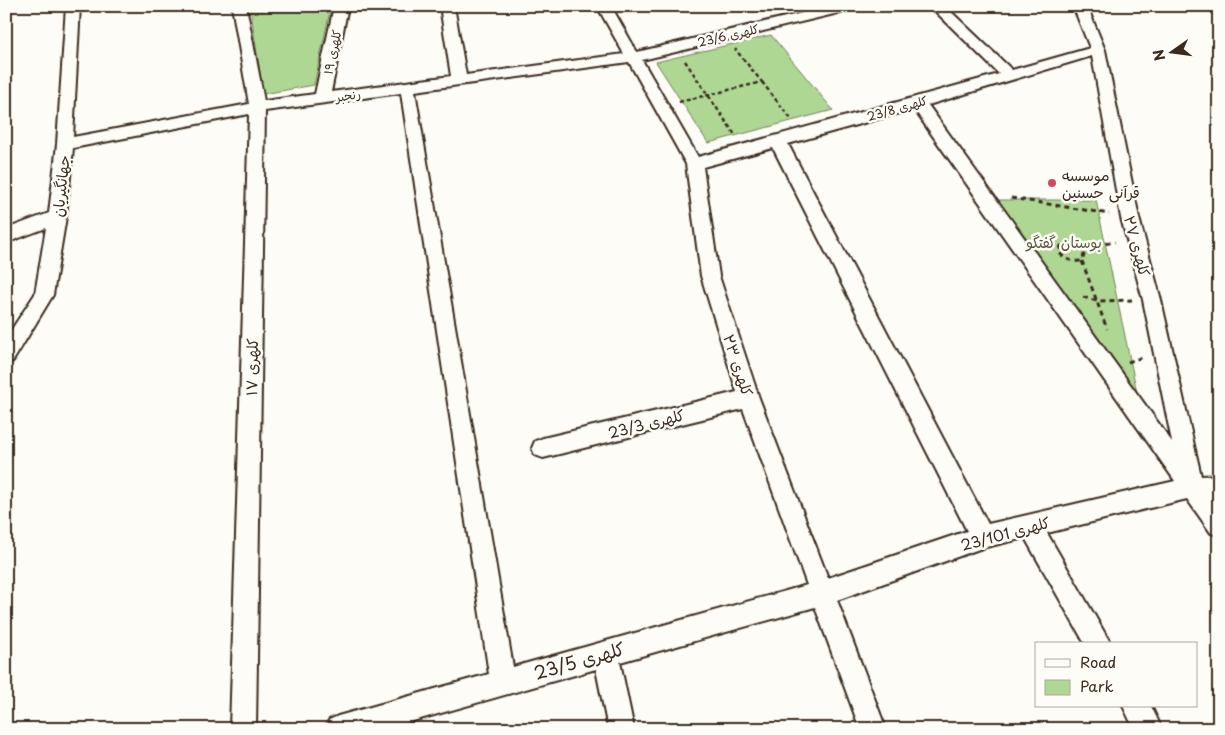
<svg xmlns="http://www.w3.org/2000/svg" width="1225" height="735" viewBox="0 0 1225 735" font-family="'Playpen Sans','Playpen Sans Arabic',sans-serif">
	<style>
		.green { fill: #aed794; stroke: #748059 }
		.lines { fill: none; stroke-linecap: round; stroke-linejoin: round }
		.street-casing { stroke: #3b2a1e; stroke-width: 4 }
		.path-far1 { stroke: #3b2a1e; stroke-width: 2.5; stroke-dasharray: 4 3; stroke-linecap: butt }
		.path { stroke: #3b2a1e; stroke-width: 3; stroke-dasharray: 5 4; stroke-linecap: butt }
		.street { fill: #fdfcf7; fill-rule: evenodd }
		.poi-dot { fill: #d1495b; stroke: #fdfcf7; stroke-width: 2 }
		.labels { text-anchor: middle; dominant-baseline: central; stroke-width: 5; stroke-linejoin: round; paint-order: stroke }
		.far-street-label { font-size: 12px; fill: #3b2a1e; stroke: #fdfcf7 }
		.poi-label { font-size: 15px; fill: #3b2a1e; stroke: #fdfcf7; text-anchor: start }
		.street-label { font-size: 15px; fill: #3b2a1e; stroke: #fdfcf7 }
		.park-label { font-size: 15px; fill: #58553c; stroke: #fdfcf7 }
		.near-street-label { font-size: 18px; fill: #3b2a1e; stroke: #fdfcf7 }
	</style>
	<rect width="100%" height="100%" fill="#fdfcf7"/>
	<filter id="ink" filterUnits="userSpaceOnUse"><feTurbulence type="fractalNoise" baseFrequency=".02" numOctaves="2"/><feDisplacementMap in="SourceGraphic" scale="10" xChannelSelector="R" yChannelSelector="G"/><feConvolveMatrix kernelMatrix="1 2 1 2 8 2 1 2 1" color-interpolation-filters="sRGB"/></filter>
	<g filter="url(#ink)">
		<g class="green">
			<polygon points="250,6 331,6 314,85 263,94"/>
			<polygon points="771,35 833,110 708,143 656,62"/>
			<polygon points="985,200 1096,200 1142,416"/>
		</g>
		<g class="lines">
			<g class="street-casing">
				<g id="street">
					<path d="M66 6H80L73 137 249 104 232 6H246L264 101 315 94 334 6H348L331 92 451 76 440 6H454L466 75 624 54 597 6H611L637 52 832 6H858L851 10 642 60 698 157 999 74 930 6H945L1012 70 1090 48 1073 6H1087L1105 50 1139 218 1161 300 1201 476 1219 475V495L1212 496 1219 506V536L1211 533 1187 499 1047 533 1111 644H1085L1025 538 982 548 837 600 886 729H860L815 607 620 662 634 729H608L596 669 385 729H325L329 720 338 716 489 674 401 93 265 111 256 729H230L249 114 73 148 66 217 53 295 13 361 6 363V338L35 294 46 228 6 243V229L49 213 57 144ZM1092 56 1121 218 1143 300 1172 442 928 105ZM629 62 686 164 701 276 737 392 543 438 535 441 532 448 535 455 543 458 743 409 807 585 513 667 415 91ZM914 109 1175 481 988 524 788 144ZM773 148 967 531 828 578 759 398 719 276 703 167Z"/>
					<polygon points="1123,706 1151,706 1162,729 1134,729"/>
				</g>
			</g>
			<g class="path-far1">
				<polyline points="685,61 735,135"/>
				<polyline points="762,82 791,119"/>
				<polyline points="679,102 762,82 735,49"/>
			</g>
			<g class="path">
				<polyline points="1011,198 1109,214"/>
				<path d="M1069 244 1079 248 1084 255 1082 261C1072 262 1065 260 1059 252L1061 246Z"/>
				<polyline points="1079,248 1115,242"/>
				<polyline points="1082,261 1107,329"/>
				<polyline points="1083,297 1097,301 1132,300"/>
				<polyline points="1128,362 1143,357"/>
			</g>
			<use href="#street" class="street"/>
		</g>
	</g>
	<circle class="poi-dot" cx="1052" cy="183" r="5"/>
	<g class="labels">
		<g class="far-street-label">
			<text transform="translate(728 35) rotate(-13)">کلهری 23/6</text>
			<text transform="translate(332 52) rotate(-78)">کلهری ۱۹</text>
			<text transform="translate(348 95) rotate(-9)">رنجبر</text>
			<text transform="translate(897 108) rotate(-16)">کلهری 23/8</text>
		</g>
		<g class="poi-label">
			<text x="1062" y="174">موسسه<tspan x="1062" dy="17">قرآنی حسنین</tspan></text>
		</g>
		<g class="street-label">
			<text transform="translate(60 186) rotate(-84)">جهانگیریان</text>
			<text transform="translate(1138 246) rotate(75)">کلهری ۲۷</text>
			<text transform="translate(739 365) rotate(72)">کلهری ۲۳</text>
			<text transform="translate(251 367) rotate(-89)">کلهری ۱۷</text>
			<text transform="translate(646 423) rotate(-14)">کلهری 23/3</text>
			<text transform="translate(1005 533) rotate(-15)">کلهری 23/101</text>
		</g>
		<g class="park-label">
			<text x="1064" y="241">بوستان گفتگو</text>
		</g>
		<g class="near-street-label">
			<text transform="translate(579 660) rotate(-16)">کلهری 23/5</text>
		</g>
	</g>
	<rect width="1225" height="735" fill="none" stroke="#fdfcf7" stroke-width="25"/>
	<rect x="12" y="12" width="1200" height="710" fill="none" stroke="#3b2a1e" stroke-width="2" filter="url(#ink)"/>
	<rect x="1035" y="642" width="162" height="65" fill="#fdfcf7" stroke="#afa8a0"/>
	<rect x="1045" y="659" width="25" height="8" fill="#fdfcf7" stroke="#afa8a0"/>
	<text x="1080" y="668" font-size="15" fill="#3b2a1e">Road</text>
	<rect x="1045" y="680" width="25" height="15" fill="#aed794" stroke="#afa8a0"/>
	<text x="1080" y="692" font-size="15" fill="#3b2a1e">Park</text>
	<g transform="translate(1172 52) rotate(256)" stroke="#fdfcf7" stroke-width="4" paint-order="stroke">
	<path d="M0-4L9 19L0 12L-9 19Z" fill="#3b2a1e"/>
	<text y="-8" font-size="14" font-weight="bold" text-anchor="middle" fill="#3b2a1e">N</text>
	</g>
</svg>
